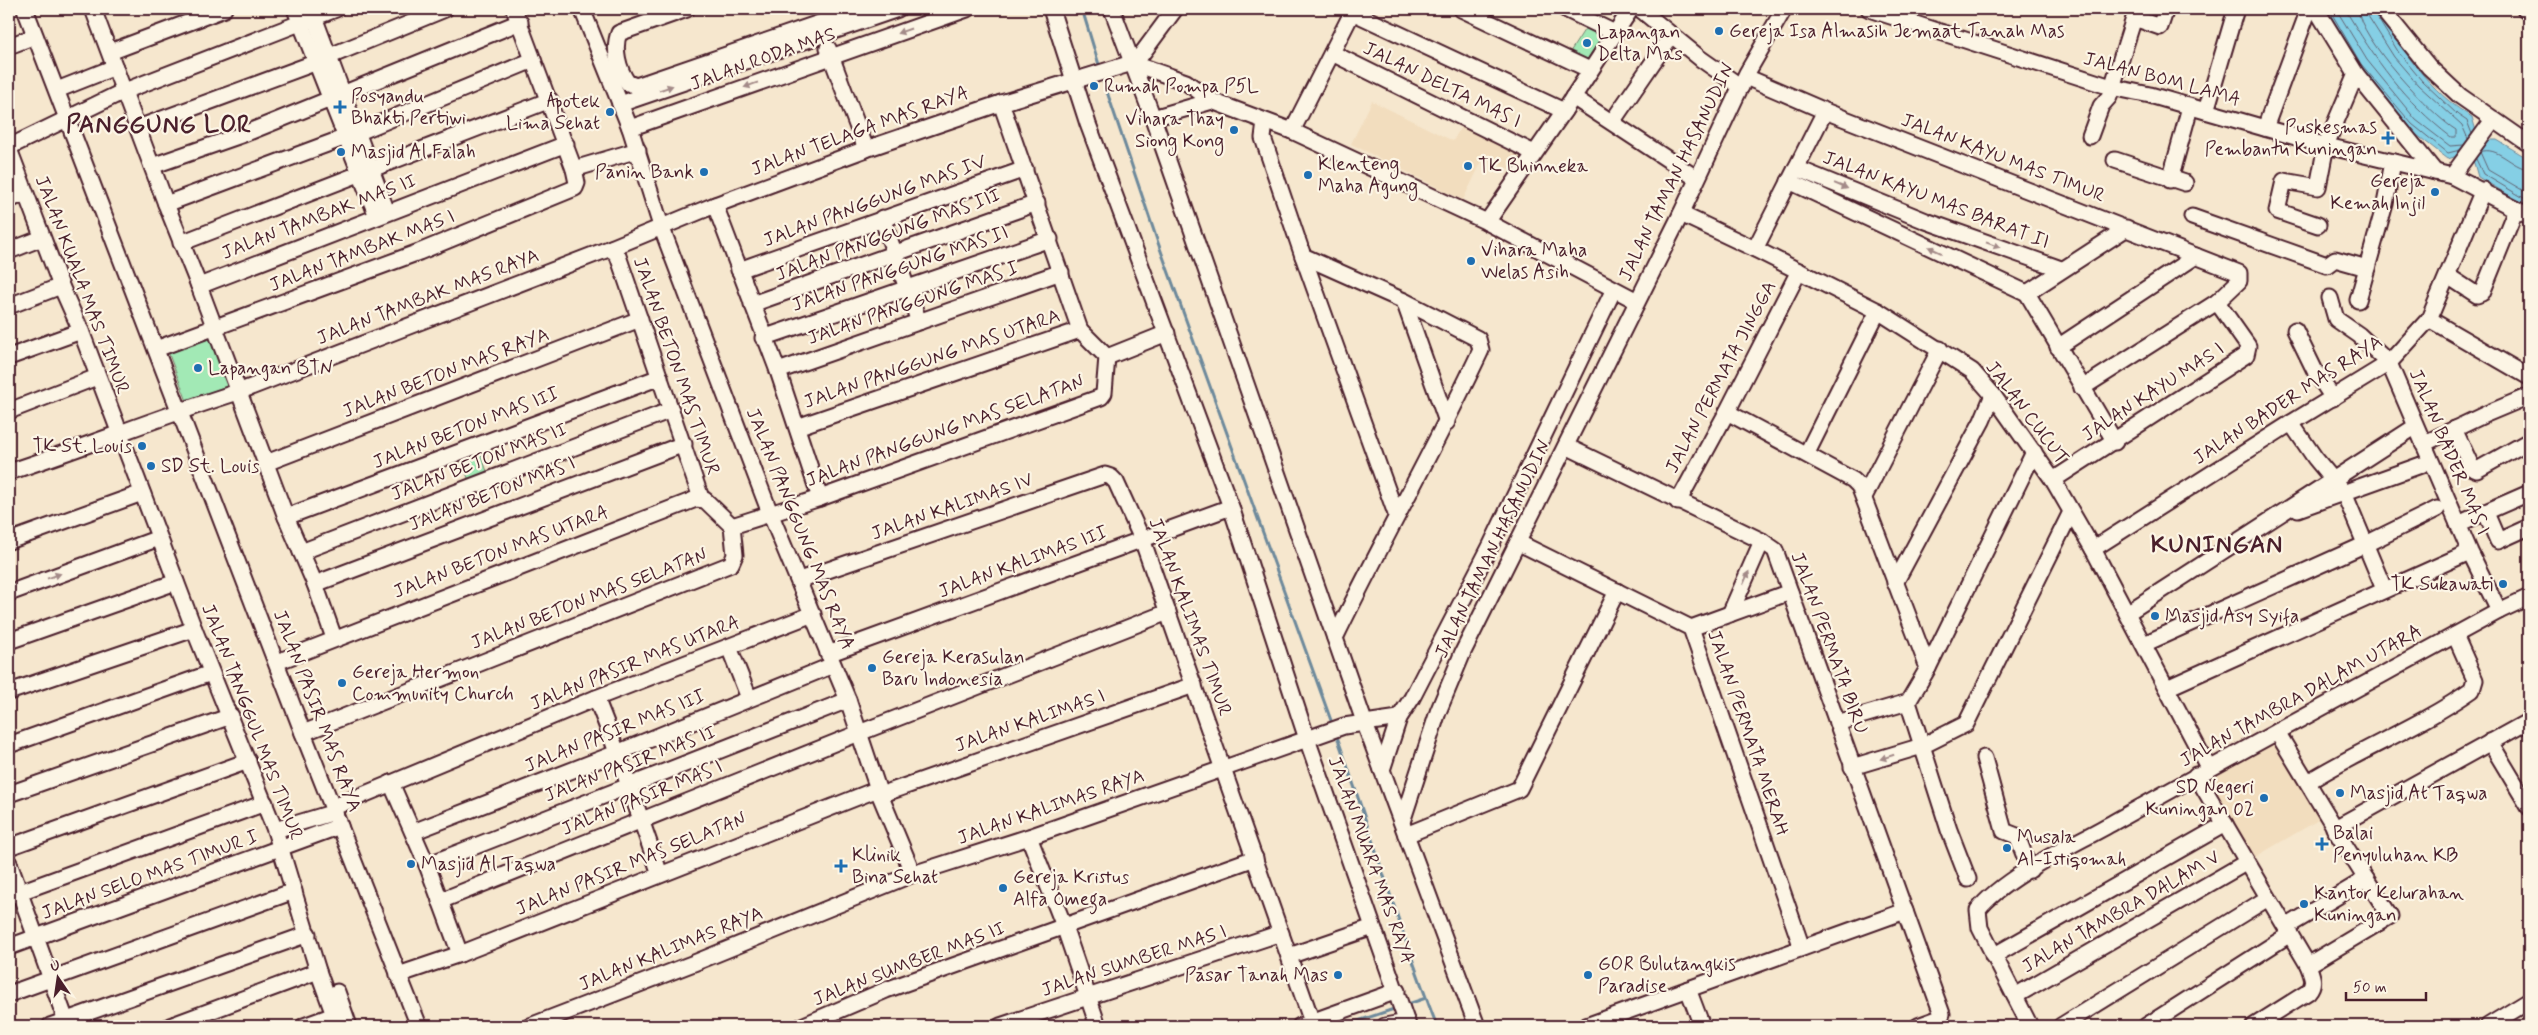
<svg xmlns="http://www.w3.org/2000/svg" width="2538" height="1035" viewBox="0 0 2538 1035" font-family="Mynerve,sans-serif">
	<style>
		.built { fill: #f2ddbe }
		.green { fill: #a2e9b5; stroke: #768470 }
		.water { fill: #85cfe5; stroke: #6d899b }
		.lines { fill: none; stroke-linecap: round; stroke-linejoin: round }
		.shore { stroke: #626575; stroke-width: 1 }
		.stream { stroke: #6d899b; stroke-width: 3 }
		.minor-casing { stroke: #4a1f2b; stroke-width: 19 }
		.minor { stroke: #fcf5e5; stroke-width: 15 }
		.oneway { fill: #a38a88 }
		.poi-dot { fill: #1f6fb2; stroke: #fcf5e5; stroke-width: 2 }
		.labels { text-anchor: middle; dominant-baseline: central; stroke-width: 4.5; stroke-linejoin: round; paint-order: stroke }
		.poi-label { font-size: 19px; fill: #4a1f2b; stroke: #fcf5e5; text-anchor: start }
		.street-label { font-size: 19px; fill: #4a1f2b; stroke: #fcf5e5 }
		.district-label { font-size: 24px; font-weight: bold; letter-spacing: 1px; fill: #4a1f2b; stroke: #fcf5e5 }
	</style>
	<rect width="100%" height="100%" fill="#f6e7ce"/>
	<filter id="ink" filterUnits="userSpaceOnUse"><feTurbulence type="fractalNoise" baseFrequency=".02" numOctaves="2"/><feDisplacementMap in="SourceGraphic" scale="10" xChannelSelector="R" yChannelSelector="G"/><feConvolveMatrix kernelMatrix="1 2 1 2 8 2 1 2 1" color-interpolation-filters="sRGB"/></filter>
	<g filter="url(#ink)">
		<g class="built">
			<polygon points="1372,101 1453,141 1462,125 1521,154 1513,171 1484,157 1463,200 1351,144"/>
			<polygon points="2276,740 2325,816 2250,860 2205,779"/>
		</g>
		<g class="green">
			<polygon points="1588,24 1603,34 1586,62 1570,52"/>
			<polygon points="210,335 229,385 187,401 168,352"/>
			<polygon points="480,452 488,474 469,481 461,458"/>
		</g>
		<path class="water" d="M2323 9H2376C2402 49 2430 93 2472 117L2476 131 2486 140H2497L2529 159V207L2478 177 2474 163 2460 155 2448 159 2408 128 2357 67Z"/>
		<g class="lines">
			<g class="shore">
				<polyline points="2329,9 2361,64 2412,124 2448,153 2460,150"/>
				<polyline points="2336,9 2367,60 2416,120 2450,146 2464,145"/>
				<path d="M2345 9C2375 60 2404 101 2451 137H2456V130C2431 115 2359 38 2358 9"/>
				<polyline points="2366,9 2368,16 2394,57 2418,85 2462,125 2468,139"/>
				<polyline points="2372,9 2399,53 2422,81 2458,115 2467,121 2472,134"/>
				<polyline points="2476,159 2483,174 2529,201"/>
				<path d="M2529 169C2512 168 2498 145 2480 152L2488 170 2529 194"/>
			</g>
			<g class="stream">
				<polyline points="1082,9 1100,68"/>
				<polyline points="1102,77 1157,240 1333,726"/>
				<path d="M1336 734C1371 831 1399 930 1437 1026"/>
				<polyline points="1405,1005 1426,998"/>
				<polyline points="1343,1026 1397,1008"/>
			</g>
			<g class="minor-casing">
				<g id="minor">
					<polyline points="25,9 303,733 419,1026"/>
					<polyline points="93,9 166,204 199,286 286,517 315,584 334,638"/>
					<polyline points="295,9 377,216"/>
					<polyline points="311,9 387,212"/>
					<polyline points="582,9 630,128 661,226 770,513 848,700 880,795 913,874"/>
					<path d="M687 9 619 33C613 48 618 70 628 83L636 86 860 9"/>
					<polyline points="1051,9 1088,124 1231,507 1307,739 1408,1026"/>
					<polyline points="1112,9 1153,118 1365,724 1477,1026"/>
					<polyline points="1461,9 1590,70"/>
					<polyline points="1565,9 1615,33"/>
					<polyline points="1640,9 1701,59 1741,87"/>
					<polyline points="1869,9 2111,87 2150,95 2327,146 2452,176 2529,216"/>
					<polyline points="2316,9 2356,74 2435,172"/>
					<polyline points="2382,9 2429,67 2460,96 2529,144"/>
					<polyline points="2525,9 2529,12"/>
					<polyline points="1352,12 1564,111"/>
					<polyline points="9,46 35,36"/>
					<polyline points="828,48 866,149"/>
					<polyline points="110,52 224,9"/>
					<polyline points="1332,53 1534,153"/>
					<polyline points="330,56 445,9"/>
					<polyline points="1132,63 1186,82 1212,101"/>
					<polyline points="1746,77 1825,111 2239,273 2239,281 2217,302 2082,388"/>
					<polyline points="57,90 115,67"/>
					<polyline points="1573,97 1696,178"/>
					<polyline points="620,104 898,9"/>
					<polyline points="2206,111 2236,9"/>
					<polyline points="1153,118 1212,101 1292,131 1487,222 1637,301"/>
					<polyline points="1265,122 1263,138 1303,256 1396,514"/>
					<polyline points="1612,122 1671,36"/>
					<polyline points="138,128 317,62"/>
					<polyline points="630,128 967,9"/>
					<polyline points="2265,128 2309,9"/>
					<polyline points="1292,131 1354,9"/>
					<polyline points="359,132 533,60"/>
					<polyline points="2090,136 2101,106 2109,97 2134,18 2160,27 2166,9"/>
					<polyline points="9,147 122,92 336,9"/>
					<polyline points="9,149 61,286 81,331 194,629 275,830 318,971 338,1026"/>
					<polyline points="2115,160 2185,183"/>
					<polyline points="152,166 244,134 520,22"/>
					<polyline points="1796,168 1926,221 2061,269"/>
					<polyline points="574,169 638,150"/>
					<polyline points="2452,176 2493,120"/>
					<polyline points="2170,180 2190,107"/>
					<polyline points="1789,181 2027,293"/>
					<polyline points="9,200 25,193"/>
					<polyline points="166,204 346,137"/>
					<polyline points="715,205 778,371 820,498"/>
					<polyline points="1681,214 1755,249 1878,311 1972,371 1993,395 2053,480 2093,549 2209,769"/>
					<polyline points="2192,217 2327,265 2335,259 2367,268"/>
					<polyline points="882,218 919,322"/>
					<polyline points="1487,222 1564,111 1631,9"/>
					<polyline points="2318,225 2277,211 2284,181 2318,187 2326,145 2356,74"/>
					<polyline points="181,243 550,100"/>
					<polyline points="611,248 618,256 701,498"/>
					<polyline points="1755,249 1825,111"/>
					<polyline points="9,251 42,238"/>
					<path d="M1303 256 1404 301 1478 339 1481 350C1435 448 1382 541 1335 638"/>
					<polyline points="739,270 1025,169"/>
					<polyline points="2448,276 2477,295 2482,293 2516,209"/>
					<polyline points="199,286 566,144"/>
					<polyline points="2027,293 2115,442"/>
					<polyline points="2027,293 2127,228"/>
					<polyline points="2330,298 2336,319 2359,335 2389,363 2470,552 2499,611"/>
					<polyline points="2358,300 2385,204 2393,162"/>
					<polyline points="1404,301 1447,422"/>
					<polyline points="752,304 1037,203"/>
					<polyline points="9,306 61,286"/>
					<polyline points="2429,319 2529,377"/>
					<polyline points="2295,330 2315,371 2333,398"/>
					<polyline points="763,338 1050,239"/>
					<polyline points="2058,347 2196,256"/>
					<polyline points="156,349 419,252 575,188 577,183 574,169 514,9"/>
					<polyline points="9,357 81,331"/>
					<polyline points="1107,357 1167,333"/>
					<polyline points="778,371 1061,272"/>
					<polyline points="9,411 97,377"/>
					<polyline points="1727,412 1853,480 1859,486 1928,668 1908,702 1837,723"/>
					<polyline points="2291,423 2315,458 2344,493 2384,589"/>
					<polyline points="797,427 1080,330"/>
					<polyline points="2454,429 2472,468 2477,470 2529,441"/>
					<polyline points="2423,444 2486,414 2529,396"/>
					<polyline points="1566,446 1762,541 1775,550 1942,1014 1940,1018 1918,1026"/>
					<polyline points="1807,453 1878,311"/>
					<polyline points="266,463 640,319"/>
					<path d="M9 472C86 447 161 416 238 392L611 248 715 205 866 149 1001 103 1132 63 1141 55 1175 9"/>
					<polyline points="2053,480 2246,355 2248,346 2217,302"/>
					<polyline points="1864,497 1940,349"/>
					<polyline points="1678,502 1727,412 1799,271"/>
					<polyline points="2298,509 2421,465"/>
					<polyline points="2486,513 2498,541 2529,527"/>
					<polyline points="286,517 660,377"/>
					<polyline points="2458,524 2529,493"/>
					<polyline points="9,541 142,493"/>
					<polyline points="1519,543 1691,628 1802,948"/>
					<polyline points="2093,549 2291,423 2389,363 2429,319 2483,190"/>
					<polyline points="301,552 671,410"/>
					<polyline points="799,580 1105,475 1111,477 1116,482 1142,539 1312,1022"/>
					<polyline points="1895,583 1982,421 1993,395"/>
					<polyline points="315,584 684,444"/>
					<polyline points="9,593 159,538"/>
					<polyline points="2127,613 2410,430"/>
					<polyline points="1730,614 1762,541"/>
					<polyline points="1691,628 1790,592"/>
					<polyline points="9,641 176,582"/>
					<polyline points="2144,644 2366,544 2437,509"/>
					<polyline points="729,647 749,698"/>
					<polyline points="828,654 1231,507"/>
					<polyline points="277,662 696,499 705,500 732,526"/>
					<polyline points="1928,668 2034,452"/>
					<polyline points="2167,688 2465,554"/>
					<polyline points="9,692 194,629"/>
					<path d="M596 698C620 756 639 815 660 874"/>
					<polyline points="1908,702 1949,830 1968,879"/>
					<polyline points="2277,732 2335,828 2529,721"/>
					<polyline points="303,733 731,564 735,555 732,526 820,498 1101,397 1104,393 1107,357 1080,330 1001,103"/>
					<polyline points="2490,742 2529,807"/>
					<polyline points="9,745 211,673"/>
					<polyline points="1984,758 2004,831 2017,836 2030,870"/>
					<polyline points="1852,767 1922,746 1966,724 2071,512"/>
					<polyline points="1382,770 1399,718 1412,698 1490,547 1614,289"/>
					<path d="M2196 775 2308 965C2312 976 2316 983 2308 992L2254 1026"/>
					<path d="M2308 782C2361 749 2421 726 2472 690L2475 680 2455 635"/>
					<polyline points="391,783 427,865 460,954"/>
					<polyline points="9,794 231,716"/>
					<polyline points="880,795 1194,685"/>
					<polyline points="334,807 596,698 813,614"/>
					<polyline points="1402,822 1438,712 1463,652 1681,214 1747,73 1784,9"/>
					<polyline points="2334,828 2366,879"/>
					<polyline points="275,830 335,812"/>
					<polyline points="413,832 619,752 833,665"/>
					<polyline points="1406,835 1519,789 1617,591"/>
					<polyline points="1029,837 1064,926 1098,1026"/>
					<polyline points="9,847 248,761"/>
					<polyline points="9,863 68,1026"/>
					<polyline points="427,865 848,700"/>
					<polyline points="9,896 265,803"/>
					<polyline points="440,901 859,733 1168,612"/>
					<polyline points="2286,927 2366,879 2390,916 2308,965"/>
					<polyline points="9,947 340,826"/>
					<polyline points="1289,956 1373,927"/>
					<polyline points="1993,956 2225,824"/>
					<polyline points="398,975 460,954 878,789"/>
					<polyline points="1688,989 1702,1026"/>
					<polyline points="337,992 349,1026"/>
					<polyline points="9,994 294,891"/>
					<polyline points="2015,996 2247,862"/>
					<polyline points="50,1026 308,934"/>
					<polyline points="170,1026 318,971"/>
					<polyline points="304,1026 334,1015"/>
					<polyline points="530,1026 694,963 913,874 1029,837 1344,726 1399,718"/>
					<polyline points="802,1026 886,990 1255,858"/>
					<polyline points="1000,1026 1281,933"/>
					<polyline points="1300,1026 1397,991"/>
					<polyline points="1385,1026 1407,1022"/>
					<polyline points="1586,1026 1905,911"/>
					<path d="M2030 1026 1980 928 1978 910C2006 875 2074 845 2114 822 2242 750 2371 681 2499 611L2529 597"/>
					<polyline points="2061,1026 2268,898"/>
					<polyline points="2146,1026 2290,934"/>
					<polyline points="2488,1026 2529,1001"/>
				</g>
			</g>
			<use href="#minor" class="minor"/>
		</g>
		<defs><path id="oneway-solid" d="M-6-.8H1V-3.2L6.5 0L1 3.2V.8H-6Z" transform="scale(1.25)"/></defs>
		<g class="oneway">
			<use href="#oneway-solid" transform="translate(904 31) rotate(161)"/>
			<use href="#oneway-solid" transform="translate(751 85) rotate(160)"/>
			<use href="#oneway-solid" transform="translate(666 88) rotate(-19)"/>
			<use href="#oneway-solid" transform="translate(1841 186) rotate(22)"/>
			<use href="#oneway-solid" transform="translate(1993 245) rotate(20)"/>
			<use href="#oneway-solid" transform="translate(1935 250) rotate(-155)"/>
			<use href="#oneway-solid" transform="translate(54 576) rotate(-20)"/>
			<use href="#oneway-solid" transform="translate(1746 578) rotate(-66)"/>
			<use href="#oneway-solid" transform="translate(1887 757) rotate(163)"/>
		</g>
	</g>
	<g class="poi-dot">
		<circle cx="1719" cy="31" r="5"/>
		<circle cx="1587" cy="43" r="5"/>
		<circle cx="1094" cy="86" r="5"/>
		<path d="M337.5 99.5h5v5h5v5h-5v5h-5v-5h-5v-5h5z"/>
		<circle cx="610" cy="112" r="5"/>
		<circle cx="1234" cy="130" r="5"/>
		<path d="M2385.5 130.5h5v5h5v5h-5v5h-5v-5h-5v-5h5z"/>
		<circle cx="341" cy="152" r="5"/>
		<circle cx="1468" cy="166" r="5"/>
		<circle cx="704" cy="172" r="5"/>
		<circle cx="1308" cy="175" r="5"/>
		<circle cx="2435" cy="192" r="5"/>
		<circle cx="1471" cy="261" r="5"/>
		<circle cx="198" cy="368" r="5"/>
		<circle cx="142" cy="446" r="5"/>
		<circle cx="151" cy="466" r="5"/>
		<circle cx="2503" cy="584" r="5"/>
		<circle cx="2155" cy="616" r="5"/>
		<circle cx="872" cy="668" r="5"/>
		<circle cx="342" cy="683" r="5"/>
		<circle cx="2340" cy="793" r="5"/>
		<circle cx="2264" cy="798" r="5"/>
		<path d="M2319.5 836.5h5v5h5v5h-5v5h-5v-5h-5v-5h5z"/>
		<circle cx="2007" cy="848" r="5"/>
		<circle cx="411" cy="864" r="5"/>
		<path d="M838.5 858.5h5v5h5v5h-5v5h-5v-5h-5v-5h5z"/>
		<circle cx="1003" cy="888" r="5"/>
		<circle cx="2304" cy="904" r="5"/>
		<circle cx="1338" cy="975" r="5"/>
		<circle cx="1588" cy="975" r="5"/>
	</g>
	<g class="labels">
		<g class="poi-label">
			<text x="1729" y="31">Gereja Isa Almasih Jemaat Tanah Mas</text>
			<text x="1597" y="32">Lapangan<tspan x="1597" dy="22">Delta Mas</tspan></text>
			<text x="1104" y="86">Rumah Pompa P5L</text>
			<text x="351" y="96">Posyandu<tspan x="351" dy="22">Bhakti Pertiwi</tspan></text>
			<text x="600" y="101" text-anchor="end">Apotek<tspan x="600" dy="22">Lima Sehat</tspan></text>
			<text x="1224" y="119" text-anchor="end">Vihara Thay<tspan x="1224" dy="22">Siong Kong</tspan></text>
			<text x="2377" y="127" text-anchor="end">Puskesmas<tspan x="2377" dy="22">Pembantu Kuningan</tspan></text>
			<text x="351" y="152">Masjid Al Falah</text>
			<text x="1318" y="164">Klenteng<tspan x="1318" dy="22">Maha Agung</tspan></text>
			<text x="1478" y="166">TK Bhinneka</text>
			<text x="694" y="172" text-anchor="end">Panin Bank</text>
			<text x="2425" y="181" text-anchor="end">Gereja<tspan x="2425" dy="22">Kemah Injil</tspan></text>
			<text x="1481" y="250">Vihara Maha<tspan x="1481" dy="22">Welas Asih</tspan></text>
			<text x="208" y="368">Lapangan BTN</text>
			<text x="132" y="446" text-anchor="end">TK St. Louis</text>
			<text x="161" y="466">SD St. Louis</text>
			<text x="2493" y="584" text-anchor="end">TK Sukawati</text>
			<text x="2165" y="616">Masjid Asy Syifa</text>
			<text x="882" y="657">Gereja Kerasulan<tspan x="882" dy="22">Baru Indonesia</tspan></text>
			<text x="352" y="672">Gereja Hermon<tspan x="352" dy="22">Community Church</tspan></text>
			<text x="2254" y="787" text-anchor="end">SD Negeri<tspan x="2254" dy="22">Kuningan 02</tspan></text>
			<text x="2350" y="793">Masjid At Taqwa</text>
			<text x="2333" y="833">Balai<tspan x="2333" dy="22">Penyuluhan KB</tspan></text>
			<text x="2017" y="837">Musala<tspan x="2017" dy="22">Al-Istiqomah</tspan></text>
			<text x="852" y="855">Klinik<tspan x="852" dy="22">Bina Sehat</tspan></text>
			<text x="421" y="864">Masjid Al Taqwa</text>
			<text x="1013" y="877">Gereja Kristus<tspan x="1013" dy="22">Alfa Omega</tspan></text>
			<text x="2314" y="893">Kantor Kelurahan<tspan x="2314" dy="22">Kuningan</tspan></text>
			<text x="1598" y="964">GOR Bulutangkis<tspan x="1598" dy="22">Paradise</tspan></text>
			<text x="1328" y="975" text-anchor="end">Pasar Tanah Mas</text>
		</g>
		<g class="street-label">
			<text transform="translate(763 59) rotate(-20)">JALAN RODA MAS</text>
			<text transform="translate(2162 79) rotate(15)">JALAN BOM LAMA</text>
			<text transform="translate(1442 85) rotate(26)">JALAN DELTA MAS I</text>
			<text transform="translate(860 131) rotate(-20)">JALAN TELAGA MAS RAYA</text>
			<text transform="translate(2003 158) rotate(21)">JALAN KAYU MAS TIMUR</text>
			<text transform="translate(1677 172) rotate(-64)">JALAN TAMAN HASANUDIN</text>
			<text transform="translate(1936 200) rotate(21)">JALAN KAYU MAS BARAT II</text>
			<text transform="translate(875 201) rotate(-20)">JALAN PANGGUNG MAS IV</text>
			<text transform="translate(319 217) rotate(-21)">JALAN TAMBAK MAS II</text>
			<text transform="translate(888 235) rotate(-20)">JALAN PANGGUNG MAS III</text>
			<text transform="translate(362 251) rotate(-21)">JALAN TAMBAK MAS I</text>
			<text transform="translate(900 269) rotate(-19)">JALAN PANGGUNG MAS II</text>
			<text transform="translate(82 285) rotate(69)">JALAN KUALA MAS TIMUR</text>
			<text transform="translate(428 297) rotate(-21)">JALAN TAMBAK MAS RAYA</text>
			<text transform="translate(913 303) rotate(-19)">JALAN PANGGUNG MAS I</text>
			<text transform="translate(932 359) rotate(-19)">JALAN PANGGUNG MAS UTARA</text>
			<text transform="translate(676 366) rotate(71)">JALAN BETON MAS TIMUR</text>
			<text transform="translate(446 373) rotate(-21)">JALAN BETON MAS RAYA</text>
			<text transform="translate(1721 377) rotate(-62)">JALAN PERMATA JINGGA</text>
			<text transform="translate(2153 392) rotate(-33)">JALAN KAYU MAS I</text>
			<text transform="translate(2288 400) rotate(-33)">JALAN BADER MAS RAYA</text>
			<text transform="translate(2027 413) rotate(53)">JALAN CUCUT</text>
			<text transform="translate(466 428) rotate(-21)">JALAN BETON MAS III</text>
			<text transform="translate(945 431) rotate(-20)">JALAN PANGGUNG MAS SELATAN</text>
			<text transform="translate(2449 452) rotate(67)">JALAN BADER MAS I</text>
			<text transform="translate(479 462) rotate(-21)">JALAN BETON MAS II</text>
			<text transform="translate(492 494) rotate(-21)">JALAN BETON MAS I</text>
			<text transform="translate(952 507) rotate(-19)">JALAN KALIMAS IV</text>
			<text transform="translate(800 529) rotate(68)">JALAN PANGGUNG MAS RAYA</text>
			<text transform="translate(1493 549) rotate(-64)">JALAN TAMAN HASANUDIN</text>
			<text transform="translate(501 552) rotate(-21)">JALAN BETON MAS UTARA</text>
			<text transform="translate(1023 562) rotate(-20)">JALAN KALIMAS III</text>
			<text transform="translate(589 599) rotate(-21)">JALAN BETON MAS SELATAN</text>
			<text transform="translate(1190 617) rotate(70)">JALAN KALIMAS TIMUR</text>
			<text transform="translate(1829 643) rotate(70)">JALAN PERMATA BIRU</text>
			<text transform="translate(635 663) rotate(-22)">JALAN PASIR MAS UTARA</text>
			<text transform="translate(2301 696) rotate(-29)">JALAN TAMBRA DALAM UTARA</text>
			<text transform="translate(317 711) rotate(69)">JALAN PASIR MAS RAYA</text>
			<text transform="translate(1030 721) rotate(-19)">JALAN KALIMAS I</text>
			<text transform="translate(252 722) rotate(69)">JALAN TANGGUL MAS TIMUR</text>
			<text transform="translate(615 731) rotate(-22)">JALAN PASIR MAS III</text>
			<text transform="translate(1748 733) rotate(71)">JALAN PERMATA MERAH</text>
			<text transform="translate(630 764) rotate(-21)">JALAN PASIR MAS II</text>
			<text transform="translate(642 798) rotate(-22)">JALAN PASIR MAS I</text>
			<text transform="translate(1051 807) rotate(-19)">JALAN KALIMAS RAYA</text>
			<text transform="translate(1371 860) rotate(70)">JALAN MUARA MAS RAYA</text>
			<text transform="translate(631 864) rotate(-22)">JALAN PASIR MAS SELATAN</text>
			<text transform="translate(150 875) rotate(-20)">JALAN SELO MAS TIMUR I</text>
			<text transform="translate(2121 912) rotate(-30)">JALAN TAMBRA DALAM V</text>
			<text transform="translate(671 949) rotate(-22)">JALAN KALIMAS RAYA</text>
			<text transform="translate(1134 961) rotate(-18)">JALAN SUMBER MAS I</text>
			<text transform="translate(909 964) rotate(-21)">JALAN SUMBER MAS II</text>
		</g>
		<g class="district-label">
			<text x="159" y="125">PANGGUNG LOR</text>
			<text x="2217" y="545">KUNINGAN</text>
		</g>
	</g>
	<rect width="2538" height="1035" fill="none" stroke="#fcf5e5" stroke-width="30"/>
	<rect x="15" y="15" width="2508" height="1005" fill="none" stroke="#4a1f2b" stroke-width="2" filter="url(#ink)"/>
	<g transform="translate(58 978) rotate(347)" stroke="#fcf5e5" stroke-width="4" paint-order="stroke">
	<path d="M0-4L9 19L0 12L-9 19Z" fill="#4a1f2b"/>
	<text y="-8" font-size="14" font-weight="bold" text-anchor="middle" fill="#4a1f2b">U</text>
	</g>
	<path d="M2346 992v8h80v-8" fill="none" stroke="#4a1f2b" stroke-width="2.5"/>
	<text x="2353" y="992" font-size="15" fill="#4a1f2b" stroke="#fcf5e5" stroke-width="4" paint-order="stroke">50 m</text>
</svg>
